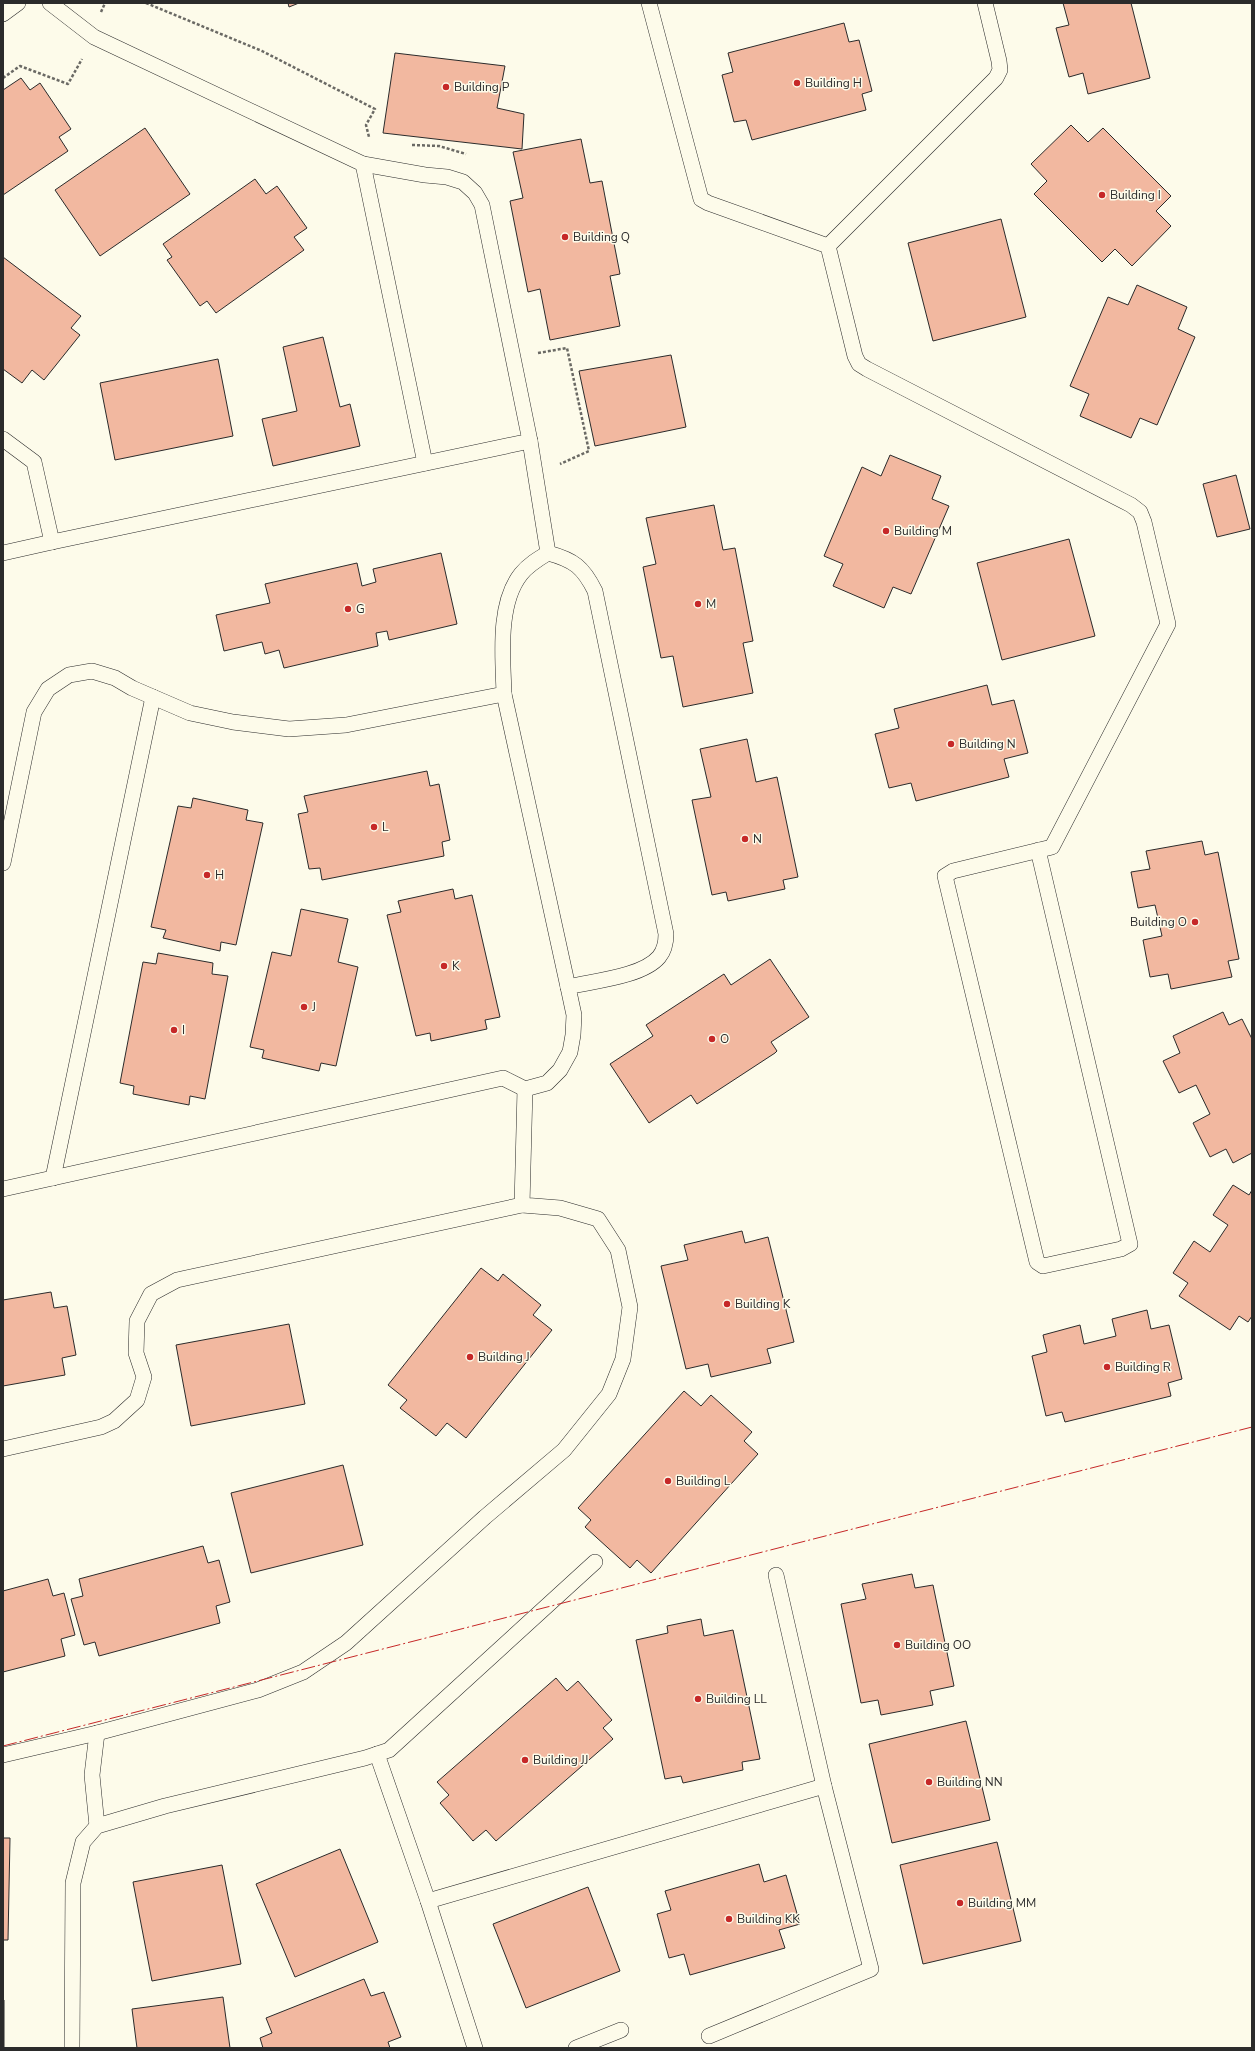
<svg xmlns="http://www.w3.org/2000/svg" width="1255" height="2051" viewBox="0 0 1255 2051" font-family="'Nunito Sans',sans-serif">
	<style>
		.building { fill: #f2b8a0; stroke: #2b2b2b }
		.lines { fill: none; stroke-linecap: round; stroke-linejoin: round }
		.lane-casing { stroke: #2b2b2b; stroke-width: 16 }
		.path { stroke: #6a6964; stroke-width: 2.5; stroke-dasharray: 3 2; stroke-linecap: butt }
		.lane { stroke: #fdfbea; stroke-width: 15 }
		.power { stroke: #c62828; stroke-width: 1; stroke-dasharray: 14 3 2 3; stroke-linecap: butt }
		.poi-dot { fill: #c62828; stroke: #fdfbea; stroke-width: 1.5 }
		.labels { text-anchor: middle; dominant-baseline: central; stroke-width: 3; stroke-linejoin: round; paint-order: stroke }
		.poi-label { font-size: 12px; fill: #2b2b2b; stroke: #fdfbea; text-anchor: start }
	</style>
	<rect width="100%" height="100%" fill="#fdfbea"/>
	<g class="building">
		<polygon points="288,3 299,3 289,7"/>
		<polygon points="1063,3 1131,3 1150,78 1088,94 1083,73 1069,77 1056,28 1069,25"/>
		<polygon points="844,23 849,42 859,40 872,91 862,94 866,110 752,140 746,120 734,122 722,75 733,72 728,53"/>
		<polygon points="395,53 505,66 497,108 524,114 522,149 383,133"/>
		<polygon points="21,78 30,90 40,83 71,129 59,137 68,151 3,195 3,90"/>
		<polygon points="1071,125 1088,142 1103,128 1171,196 1156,211 1171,226 1132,266 1115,249 1102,262 1034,194 1047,181 1031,164"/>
		<polygon points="145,128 190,194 100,256 55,190"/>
		<polygon points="581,139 590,183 602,181 611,228 620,274 610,276 620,326 550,340 540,289 528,292 510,201 523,198 513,152"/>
		<polygon points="255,179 266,194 277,186 307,228 294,237 304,250 216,313 207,301 200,306 167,260 172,257 163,244"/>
		<polygon points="1001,219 1026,317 933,341 908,243"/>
		<polygon points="3,257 81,316 71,328 80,335 44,380 32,370 22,383 3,369"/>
		<polygon points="1137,285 1187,307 1178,329 1195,337 1157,425 1140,418 1131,438 1080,416 1089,394 1070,386 1108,297 1128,305"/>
		<polygon points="323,337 340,407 350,404 360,446 273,466 262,419 297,411 283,347"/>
		<polygon points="671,355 686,427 595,446 579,371"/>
		<polygon points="218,359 233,436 115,460 100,383"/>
		<polygon points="890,455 941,476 932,499 949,506 911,594 893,587 884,608 833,586 843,564 824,556 862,467 881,476"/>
		<polygon points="1236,475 1250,529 1217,537 1203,484"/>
		<polygon points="714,505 723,550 735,548 753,641 743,643 753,693 683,707 673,656 661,658 643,567 656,564 646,518"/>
		<polygon points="1069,539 1095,636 1002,660 977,563"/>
		<polygon points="441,553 457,624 389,640 387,631 376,633 378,646 284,668 279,650 265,654 262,642 224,651 216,615 270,603 265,584 357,563 362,586 376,582 373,569"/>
		<polygon points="987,685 992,705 1014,700 1028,753 1004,759 1009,777 916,801 911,783 889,788 875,734 899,728 894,709"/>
		<polygon points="747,739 756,782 777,777 798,877 783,880 785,889 728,901 726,892 712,895 692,800 711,797 700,749"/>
		<polygon points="427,771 430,786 439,784 450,840 442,842 444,856 322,880 320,868 309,869 298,814 308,812 304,796"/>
		<polygon points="193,798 248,810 246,820 263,823 236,945 221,942 220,951 163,938 166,930 151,927 178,806 191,808"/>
		<polygon points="1202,841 1205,855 1218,852 1239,959 1228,961 1232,977 1171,989 1168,974 1150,977 1143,940 1162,936 1155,905 1138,908 1131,872 1150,869 1146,851"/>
		<polygon points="453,889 455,899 472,895 500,1017 485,1020 487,1029 431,1041 430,1033 416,1036 387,915 401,912 398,901"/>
		<polygon points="301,909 348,919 338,962 358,967 336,1066 321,1063 319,1071 262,1058 264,1050 250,1047 272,952 291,956"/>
		<polygon points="158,953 213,963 212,974 228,976 205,1099 190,1096 189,1105 133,1094 134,1086 120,1083 143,962 156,964"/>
		<polygon points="770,959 809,1017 771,1042 777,1051 775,1053 697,1104 691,1095 649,1123 610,1064 653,1036 646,1025 724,974 731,985"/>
		<polygon points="1223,1012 1229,1025 1242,1019 1252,1039 1252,1153 1233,1163 1226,1149 1210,1157 1193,1123 1210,1114 1196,1085 1179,1093 1163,1061 1180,1053 1173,1036"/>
		<polygon points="1233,1185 1249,1195 1252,1190 1252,1316 1248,1322 1239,1316 1230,1330 1179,1296 1188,1283 1173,1273 1194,1241 1210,1252 1228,1225 1213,1215"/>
		<polygon points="742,1231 745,1243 768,1237 794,1342 767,1349 771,1363 711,1377 708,1364 686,1369 661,1266 688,1260 684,1245"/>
		<polygon points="481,1268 498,1281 503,1274 541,1305 533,1315 552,1330 466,1438 447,1423 436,1436 400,1408 407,1400 388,1385"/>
		<polygon points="51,1292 54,1308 67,1306 76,1355 62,1358 65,1375 3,1386 3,1300"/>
		<polygon points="1147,1310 1151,1329 1169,1325 1182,1379 1168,1383 1171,1396 1065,1422 1062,1412 1046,1416 1032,1356 1047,1352 1043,1335 1080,1325 1084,1344 1116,1336 1112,1319"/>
		<polygon points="289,1324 305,1404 191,1426 176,1345"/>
		<polygon points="684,1391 701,1406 711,1395 752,1432 744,1441 758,1454 651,1573 637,1560 630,1568 585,1527 591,1520 578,1508"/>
		<polygon points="343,1465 363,1545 251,1573 231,1493"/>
		<polygon points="203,1546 208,1563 219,1560 230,1602 216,1606 220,1623 99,1656 95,1642 84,1645 71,1599 83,1596 79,1579"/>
		<polygon points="912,1574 915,1588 933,1585 954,1686 930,1691 933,1705 881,1715 878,1700 861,1703 841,1604 866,1599 862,1584"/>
		<polygon points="48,1579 53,1596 64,1593 75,1635 61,1639 65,1656 3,1672 3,1591"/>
		<polygon points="701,1619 704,1636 733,1630 760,1759 742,1762 743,1770 683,1783 681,1776 665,1779 636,1640 668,1633 667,1626"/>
		<polygon points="556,1678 567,1691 578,1681 612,1720 603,1728 613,1739 496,1841 486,1830 473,1841 440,1803 449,1795 437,1782"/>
		<polygon points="966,1721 990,1820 892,1843 869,1744"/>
		<polygon points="3,1838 10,1838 8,1940 3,1940"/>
		<polygon points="997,1842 1021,1941 923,1964 900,1865"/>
		<polygon points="340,1849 378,1942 295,1977 256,1884"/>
		<polygon points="759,1864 764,1882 786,1875 800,1924 779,1930 785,1948 690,1975 684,1954 669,1958 657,1914 671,1910 665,1891"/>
		<polygon points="222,1865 241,1964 152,1981 133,1882"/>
		<polygon points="588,1887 620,1971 526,2008 493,1924"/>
		<polygon points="364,1979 371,1996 384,1992 401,2037 388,2042 390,2048 263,2048 260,2038 272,2033 266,2018"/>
		<polygon points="223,1997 230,2048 137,2048 132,2009"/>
		<polygon points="3,1999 4,2000 4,2048 3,2048"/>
	</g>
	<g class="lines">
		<g class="lane-casing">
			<g id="lane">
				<polyline points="50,3 94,37 363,164 425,175 447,177 463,182 475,193 482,205 530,441 52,542"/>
				<polyline points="649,3 701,199 708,203 828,246 855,356 859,364 867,369 1131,505 1140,512 1144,522 1168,624 1052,847 953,871 945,876 1037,1262 1043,1266 1121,1249 1130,1244 1038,850"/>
				<polyline points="3,14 18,3"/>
				<polyline points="363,164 425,463"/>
				<polyline points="828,246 996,78 1000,70 999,61 985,3"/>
				<polyline points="3,439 34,462 52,542 3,553"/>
				<polyline points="504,694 568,987"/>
				<path d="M3 863 34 712 48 689 69 675 92 671 115 678 132 688 190 713 233 722 289 729 346 725 504 694C503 658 497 604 521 574 528 565 538 559 548 553L530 441"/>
				<polyline points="53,1178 153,697"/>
				<path d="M3 1189 503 1078 525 1089 547 1083 560 1070 570 1052 573 1035 574 1015 568 987C592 981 642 977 659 957 664 951 666 942 666 934L595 591C583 567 574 560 548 553"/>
				<polyline points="3,1449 101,1427 114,1421 137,1400 144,1377 136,1353 137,1321 151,1294 177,1280 522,1205"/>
				<polyline points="97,1733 92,1775 97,1826"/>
				<polyline points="377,1754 428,1901 475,2048"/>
				<polyline points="3,1755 97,1733 258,1690 303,1672 346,1643 485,1517 564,1450 609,1394 623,1359 630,1307 618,1250 598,1219 560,1208 522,1205 525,1089"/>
				<polyline points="428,1901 824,1786 776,1575"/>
				<polyline points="709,2036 871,1969 824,1786"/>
				<polyline points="72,2048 73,1883 83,1842 97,1826 165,1806 365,1758 389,1750 595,1562"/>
				<polyline points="576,2048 621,2030"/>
			</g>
		</g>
		<g class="path">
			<polyline points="146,3 262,51 375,109 366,125 369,137"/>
			<polyline points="101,12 105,3"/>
			<polyline points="3,78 20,66 68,84 82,59"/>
			<polyline points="412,145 439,146 466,154"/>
			<polyline points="538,353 567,348 589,451 560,464"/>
		</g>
		<use href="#lane" class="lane"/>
		<polyline class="power" points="3,1746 1252,1427"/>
	</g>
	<g class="poi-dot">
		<circle cx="797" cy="83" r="4"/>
		<circle cx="446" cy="87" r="4"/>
		<circle cx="1102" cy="195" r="4"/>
		<circle cx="565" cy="237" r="4"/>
		<circle cx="886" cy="531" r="4"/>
		<circle cx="698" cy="604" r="4"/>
		<circle cx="348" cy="609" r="4"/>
		<circle cx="951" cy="744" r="4"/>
		<circle cx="374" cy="827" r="4"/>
		<circle cx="745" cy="839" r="4"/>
		<circle cx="207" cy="875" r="4"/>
		<circle cx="1195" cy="922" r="4"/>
		<circle cx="444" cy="966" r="4"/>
		<circle cx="304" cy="1007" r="4"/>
		<circle cx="174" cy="1030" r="4"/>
		<circle cx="712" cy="1039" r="4"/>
		<circle cx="727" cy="1304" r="4"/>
		<circle cx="470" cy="1357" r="4"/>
		<circle cx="1107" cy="1367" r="4"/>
		<circle cx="668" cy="1481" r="4"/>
		<circle cx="897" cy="1645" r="4"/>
		<circle cx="698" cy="1699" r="4"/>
		<circle cx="525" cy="1760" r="4"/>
		<circle cx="929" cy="1782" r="4"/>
		<circle cx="960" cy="1903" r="4"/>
		<circle cx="729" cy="1919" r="4"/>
	</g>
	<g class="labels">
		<g class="poi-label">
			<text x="805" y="83">Building H</text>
			<text x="454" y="87">Building P</text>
			<text x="1110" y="195">Building I</text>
			<text x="573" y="237">Building Q</text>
			<text x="894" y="531">Building M</text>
			<text x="706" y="604">M</text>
			<text x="356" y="609">G</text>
			<text x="959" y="744">Building N</text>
			<text x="382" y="827">L</text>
			<text x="753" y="839">N</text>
			<text x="215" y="875">H</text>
			<text x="1187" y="922" text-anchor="end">Building O</text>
			<text x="452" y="966">K</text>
			<text x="312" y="1007">J</text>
			<text x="182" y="1030">I</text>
			<text x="720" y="1039">O</text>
			<text x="735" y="1304">Building K</text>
			<text x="478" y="1357">Building J</text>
			<text x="1115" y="1367">Building R</text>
			<text x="676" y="1481">Building L</text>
			<text x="905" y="1645">Building OO</text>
			<text x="706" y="1699">Building LL</text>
			<text x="533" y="1760">Building JJ</text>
			<text x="937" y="1782">Building NN</text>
			<text x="968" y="1903">Building MM</text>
			<text x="737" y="1919">Building KK</text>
		</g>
	</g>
	<rect width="1255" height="2051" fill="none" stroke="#2b2b2b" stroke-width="8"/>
</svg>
